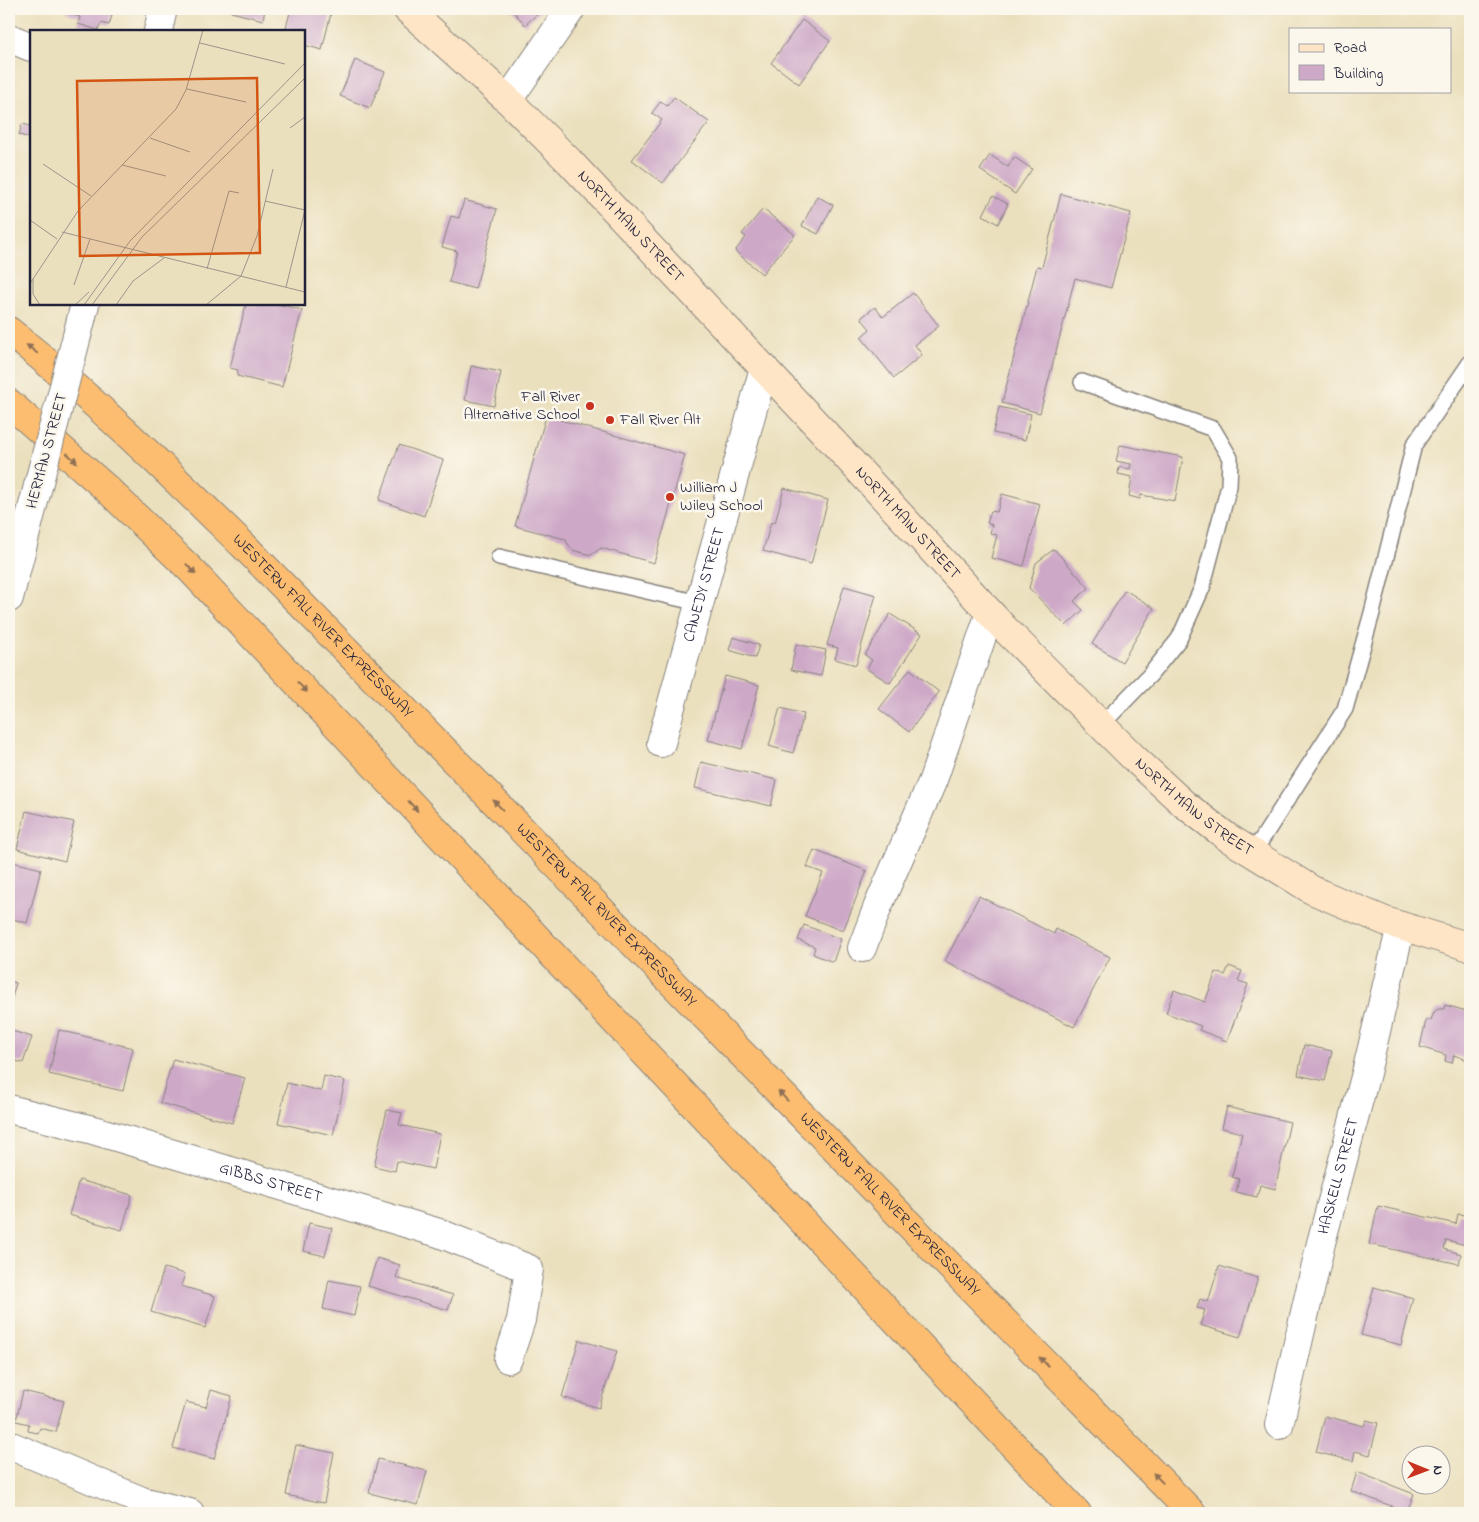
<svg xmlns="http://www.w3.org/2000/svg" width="1479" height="1522" viewBox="0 0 1479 1522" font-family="'Indie Flower',sans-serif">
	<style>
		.building { fill: #cda8c7 }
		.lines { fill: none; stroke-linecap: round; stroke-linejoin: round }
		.service-casing { stroke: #86817c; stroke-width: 18 }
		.minor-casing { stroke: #86817c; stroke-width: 30 }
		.secondary-casing { stroke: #86817c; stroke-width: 30 }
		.motorway-casing { stroke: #86817c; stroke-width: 30 }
		.service { stroke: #fff; stroke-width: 15 }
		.minor { stroke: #fff; stroke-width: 28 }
		.secondary { stroke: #fee5c5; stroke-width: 28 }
		.motorway { stroke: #fcbd6f; stroke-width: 28 }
		.minor-bridge-casing { stroke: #86817c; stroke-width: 30; stroke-linecap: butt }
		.minor-bridge { stroke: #fff; stroke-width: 28 }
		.oneway { fill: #8f7055 }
		.poi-dot { fill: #c8321e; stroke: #fbf7ec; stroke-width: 2 }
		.labels { text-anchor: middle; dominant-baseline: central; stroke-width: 5; stroke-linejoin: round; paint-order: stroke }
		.street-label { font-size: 16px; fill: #22223b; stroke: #fbf7ec }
		.poi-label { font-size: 16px; fill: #22223b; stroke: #fbf7ec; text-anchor: start }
		.inset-road { fill: none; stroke: #9b948a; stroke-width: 1 }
		.view { fill: #d45411; fill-opacity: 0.15; stroke: #d45411; stroke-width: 2.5 }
		.inset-edge { fill: none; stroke: #22223b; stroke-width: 2.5 }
	</style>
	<rect width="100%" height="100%" fill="#fbf7ec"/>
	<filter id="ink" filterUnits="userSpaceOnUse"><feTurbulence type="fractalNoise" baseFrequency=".02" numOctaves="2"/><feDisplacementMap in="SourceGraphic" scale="10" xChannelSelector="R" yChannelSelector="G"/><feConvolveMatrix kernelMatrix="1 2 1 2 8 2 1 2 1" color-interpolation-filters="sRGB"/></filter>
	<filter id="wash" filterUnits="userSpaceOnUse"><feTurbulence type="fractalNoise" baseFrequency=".0096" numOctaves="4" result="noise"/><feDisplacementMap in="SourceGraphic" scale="20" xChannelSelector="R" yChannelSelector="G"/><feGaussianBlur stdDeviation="1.12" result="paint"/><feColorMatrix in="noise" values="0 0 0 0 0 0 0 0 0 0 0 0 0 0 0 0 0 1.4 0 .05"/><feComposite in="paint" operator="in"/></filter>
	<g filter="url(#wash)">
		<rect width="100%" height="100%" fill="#ebe0be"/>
		<g id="blocks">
			<g class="building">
				<polygon points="67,9 114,9 109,25 101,23 98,30 78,24 80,17 66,12"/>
				<polygon points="231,9 265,9 263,20 231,12"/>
				<polygon points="291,9 332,9 322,50 304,45 304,31 285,31"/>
				<polygon points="511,9 543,9 525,25"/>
				<polygon points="802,20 830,41 799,84 771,63"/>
				<polygon points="355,60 385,72 370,108 340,96"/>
				<polygon points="674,97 709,122 663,183 632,160 662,120 652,113 661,101 667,106"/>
				<polygon points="22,124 31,126 31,138 19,135"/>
				<polygon points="990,155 1008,167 1014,157 1032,169 1015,194 980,170"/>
				<polygon points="1061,194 1131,213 1111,288 1075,278 1040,413 1002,403 1037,266 1042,267"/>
				<polygon points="817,196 833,205 818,234 802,226"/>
				<polygon points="993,196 1008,204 998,224 983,215"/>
				<polygon points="464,200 497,209 475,289 449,282 457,251 442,247 451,216 459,218"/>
				<polygon points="763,209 795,235 762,274 735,251 746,237 742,234"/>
				<polygon points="913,293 939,326 915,345 922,355 894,378 861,337 870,329 861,318 875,307 883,317"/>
				<polygon points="246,304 257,306 257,304 278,304 302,310 282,387 237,376 238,370 230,368"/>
				<polygon points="471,366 501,372 494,406 465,400"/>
				<polygon points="999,407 1031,414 1025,440 993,433"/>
				<polygon points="546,416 685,455 654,563 601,548 591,555 572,550 565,539 515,526"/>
				<polygon points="399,445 443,460 424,516 379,500"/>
				<polygon points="1120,445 1183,457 1175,501 1141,495 1140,499 1129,496 1132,477 1118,474 1119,467 1130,469 1131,464 1116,461"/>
				<polygon points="784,488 828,500 811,564 763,551 771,522 775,523"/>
				<polygon points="1002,494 1040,504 1024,566 991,558 997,535 990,533 992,525 987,523 991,511 997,512"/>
				<polygon points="1054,549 1089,588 1074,601 1083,610 1066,626 1029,588 1036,563"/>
				<polygon points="844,586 876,595 856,665 835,659 838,648 827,645"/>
				<polygon points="1125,590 1154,608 1122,662 1092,644"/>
				<polygon points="890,614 922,634 890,683 867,669 872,660 865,655"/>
				<polygon points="733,637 759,645 755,658 729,650"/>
				<polygon points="796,644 826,650 821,676 791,670"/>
				<polygon points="910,669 939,692 909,732 879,709"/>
				<polygon points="725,676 759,685 742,749 708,740"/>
				<polygon points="780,708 804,714 793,753 769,746"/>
				<polygon points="701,762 777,780 771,806 695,788"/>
				<polygon points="26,811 74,822 65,861 17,849"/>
				<polygon points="814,850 867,871 843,931 805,916 823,873 807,867"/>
				<polygon points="9,861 41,869 27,923 9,918"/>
				<polygon points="979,896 1054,934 1056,929 1110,957 1074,1027 945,961"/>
				<polygon points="804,925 841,939 833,962 813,954 815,947 798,940"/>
				<polygon points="1229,966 1242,971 1238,981 1248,984 1227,1041 1199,1030 1201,1026 1166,1013 1174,990 1205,1002 1216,972 1225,975"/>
				<polygon points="9,981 16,983 9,1009"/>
				<polygon points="1445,1005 1470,1012 1470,1061 1454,1055 1452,1063 1445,1061 1446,1055 1420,1047 1426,1020 1431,1020 1434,1012 1438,1009 1444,1009"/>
				<polygon points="9,1030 32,1037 23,1063 9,1059"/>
				<polygon points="59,1030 133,1048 123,1091 49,1074"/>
				<polygon points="1304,1045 1332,1051 1325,1081 1298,1075"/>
				<polygon points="173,1059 245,1078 232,1123 160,1103"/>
				<polygon points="324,1076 345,1081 333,1135 278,1123 287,1083 321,1091"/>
				<polygon points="1227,1107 1290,1122 1275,1189 1260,1185 1257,1197 1236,1192 1239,1179 1232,1177 1242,1133 1222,1128"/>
				<polygon points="387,1110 402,1113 399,1125 440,1134 433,1169 397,1161 395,1171 374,1166"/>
				<polygon points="79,1180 132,1195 122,1230 69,1215"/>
				<polygon points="1378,1206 1456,1224 1458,1214 1470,1216 1470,1246 1446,1240 1444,1249 1461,1254 1459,1264 1369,1244"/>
				<polygon points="309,1223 332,1228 325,1256 303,1251"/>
				<polygon points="377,1258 400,1265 396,1278 453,1295 448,1310 368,1286"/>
				<polygon points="1219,1266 1258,1278 1240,1337 1200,1325 1205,1310 1197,1308 1200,1299 1208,1302"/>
				<polygon points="164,1268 185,1274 181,1286 215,1296 205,1328 151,1312"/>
				<polygon points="329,1280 360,1286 354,1316 323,1309"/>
				<polygon points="1374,1287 1413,1298 1401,1345 1361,1335"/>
				<polygon points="579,1340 617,1351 599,1408 562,1397"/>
				<polygon points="211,1390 232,1396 214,1459 173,1448 186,1402 206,1407"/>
				<polygon points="23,1391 64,1401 56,1432 40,1428 38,1433 28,1431 29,1424 16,1421"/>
				<polygon points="1325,1416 1364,1426 1366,1420 1378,1423 1370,1455 1355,1451 1353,1461 1316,1452"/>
				<polygon points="296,1445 334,1453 324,1503 286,1495"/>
				<polygon points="378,1459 427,1471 418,1505 369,1493"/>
				<polygon points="1357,1472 1414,1494 1407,1512 1351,1491"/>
				<polygon points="536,1508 552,1513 534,1513"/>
			</g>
		</g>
	</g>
	<g filter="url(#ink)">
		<use href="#blocks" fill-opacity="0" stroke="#86817c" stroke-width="1"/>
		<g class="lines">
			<g class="service-casing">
				<g id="service">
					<polyline points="1082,382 1213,429 1230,458 1229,486 1202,588 1179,639 1150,675 1101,725"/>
					<polyline points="499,557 699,603"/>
					<polyline points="1253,853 1345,709 1372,613 1414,445 1470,363"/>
				</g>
			</g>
			<g class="minor-casing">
				<g id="minor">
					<polyline points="158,31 163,9"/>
					<polyline points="9,38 31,47"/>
					<polyline points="508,100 571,9"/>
					<polyline points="78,332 85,304"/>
					<polyline points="9,598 38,486"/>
					<path id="s1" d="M661 743 764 368"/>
					<polyline points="862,948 878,906 933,780 990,613"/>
					<path id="s2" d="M9 1109 93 1130 439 1233 529 1269 521 1320 508 1359"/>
					<path id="s3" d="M1279 1425 1321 1243 1366 1073 1401 926"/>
					<polyline points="9,1445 142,1501 190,1513"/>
				</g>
			</g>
			<g class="secondary-casing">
				<g id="secondary">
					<path id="s4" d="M407 9 508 100 569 161 834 443 1003 627 1134 758 1184 804 1227 837 1312 890 1385 921 1470 947"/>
				</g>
			</g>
			<g class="motorway-casing">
				<g id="motorway">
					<path id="s5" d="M9 331C92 397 167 471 243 545L1192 1513"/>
					<polyline points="9,403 107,489 191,570 1077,1513"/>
				</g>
			</g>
			<use href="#service" class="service"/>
			<use href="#minor" class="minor"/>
			<use href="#secondary" class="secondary"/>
			<use href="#motorway" class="motorway"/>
			<g class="minor-bridge-casing">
				<polyline id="minor-bridge" points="38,486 78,332"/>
			</g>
			<use href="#minor-bridge" class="minor-bridge"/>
		</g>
		<defs><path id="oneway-solid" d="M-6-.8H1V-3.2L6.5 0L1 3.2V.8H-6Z" transform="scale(1.25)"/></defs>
		<g class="oneway">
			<use href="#oneway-solid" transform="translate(32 349) rotate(-141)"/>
			<use href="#oneway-solid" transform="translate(72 458) rotate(42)"/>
			<use href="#oneway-solid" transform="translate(191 569) rotate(46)"/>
			<use href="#oneway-solid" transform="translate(302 687) rotate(47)"/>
			<use href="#oneway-solid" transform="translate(498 805) rotate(-134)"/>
			<use href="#oneway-solid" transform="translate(413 806) rotate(47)"/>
			<use href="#oneway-solid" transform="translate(783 1096) rotate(-134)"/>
			<use href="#oneway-solid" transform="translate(1044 1362) rotate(-134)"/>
			<use href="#oneway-solid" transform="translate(1158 1478) rotate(-134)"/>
		</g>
	</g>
	<g class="poi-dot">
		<circle cx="590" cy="406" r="5"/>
		<circle cx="610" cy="420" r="5"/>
		<circle cx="670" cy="497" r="5"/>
	</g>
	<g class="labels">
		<g class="street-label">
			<text stroke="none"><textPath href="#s4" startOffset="312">NORTH MAIN STREET</textPath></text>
			<text transform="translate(47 451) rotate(-75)">HERMAN STREET</text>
			<text stroke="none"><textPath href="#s4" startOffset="718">NORTH MAIN STREET</textPath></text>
			<text stroke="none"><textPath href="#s1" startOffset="164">CANEDY STREET</textPath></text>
			<text stroke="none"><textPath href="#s5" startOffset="431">WESTERN FALL RIVER EXPRESSWAY</textPath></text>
			<text stroke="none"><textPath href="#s4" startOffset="1122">NORTH MAIN STREET</textPath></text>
			<text stroke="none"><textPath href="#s5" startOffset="836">WESTERN FALL RIVER EXPRESSWAY</textPath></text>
			<text stroke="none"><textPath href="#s3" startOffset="256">HASKELL STREET</textPath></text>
			<text stroke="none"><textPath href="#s2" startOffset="272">GIBBS STREET</textPath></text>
			<text stroke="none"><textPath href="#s5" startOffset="1241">WESTERN FALL RIVER EXPRESSWAY</textPath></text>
		</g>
		<g class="poi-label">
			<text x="580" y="397" text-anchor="end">Fall River<tspan x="580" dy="18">Alternative School</tspan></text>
			<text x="620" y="420">Fall River Alt</text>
			<text x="680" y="488">William J<tspan x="680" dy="18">Wiley School</tspan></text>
		</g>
	</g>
	<g transform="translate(30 30)">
		<rect width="275" height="275" fill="#ebe0be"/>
		<path class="inset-road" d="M170 13 255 34M157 59 216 72M260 98 275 87M120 108 160 122M13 134 61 166M92 135 136 146M235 171 275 180M0 190 27 209M32 202 275 262M177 239 199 161 209 163M3 249V264L10 275M1 252 48 181 146 79 156 60 173 0M44 255 60 209M256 257 275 180M45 275 59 262M54 275 100 211 275 33M62 275 112 207 275 48M86 275 103 251 134 228M176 275 211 246 227 206 243 139"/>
		<path class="view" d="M227 48 230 223 50 226 47 51Z"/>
		<rect width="275" height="275" class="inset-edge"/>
	</g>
	<rect width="1479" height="1522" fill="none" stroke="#fbf7ec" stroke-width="30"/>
	<rect x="1289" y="28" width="162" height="65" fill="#fbf7ec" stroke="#a4a2a5"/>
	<rect x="1299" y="44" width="25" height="8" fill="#fee5c5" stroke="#a4a2a5"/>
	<text x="1334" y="52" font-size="15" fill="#22223b">Road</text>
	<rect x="1299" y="65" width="25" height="15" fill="#cda8c7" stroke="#a4a2a5"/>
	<text x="1334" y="78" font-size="15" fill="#22223b">Building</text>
	<g transform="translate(1426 1470) rotate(91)"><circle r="24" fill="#fbf7ec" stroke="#a4a2a5"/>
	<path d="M0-4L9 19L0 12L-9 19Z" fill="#c8321e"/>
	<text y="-8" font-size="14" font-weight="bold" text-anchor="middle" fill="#22223b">N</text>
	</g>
</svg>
